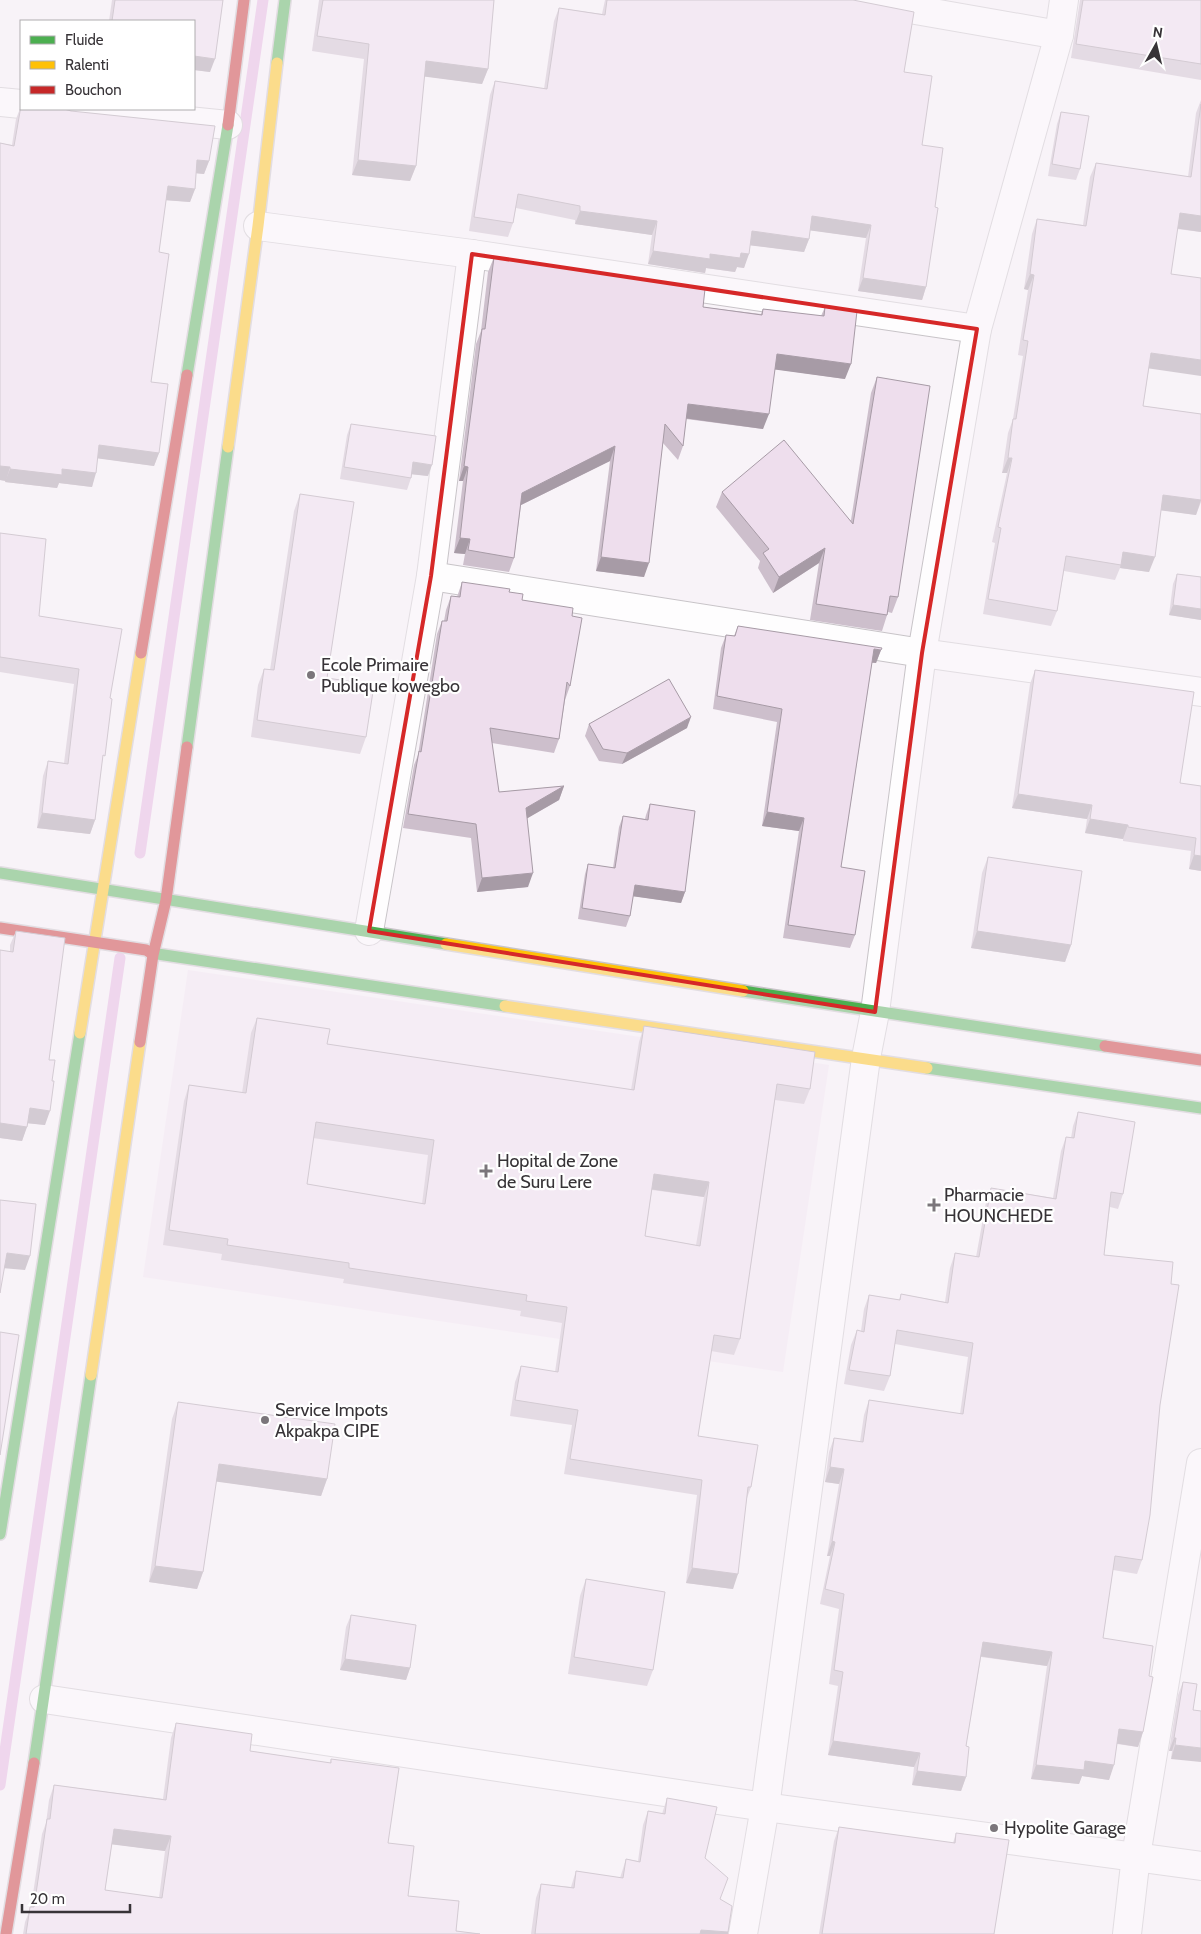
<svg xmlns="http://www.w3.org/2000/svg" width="1201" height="1934" viewBox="0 0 1201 1934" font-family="Cabin,sans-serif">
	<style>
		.built { fill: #f2e6f1 }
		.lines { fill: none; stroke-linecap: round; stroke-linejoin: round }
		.stream { stroke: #e4b3e0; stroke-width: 11 }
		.street-casing { stroke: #c8c4c8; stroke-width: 30 }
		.fast-casing { stroke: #c8c4c8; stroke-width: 14 }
		.slow-casing { stroke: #c8c4c8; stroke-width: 14 }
		.jam-casing { stroke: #c8c4c8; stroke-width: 14 }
		.street { stroke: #fefdfe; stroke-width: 28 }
		.fast { stroke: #4caf50; stroke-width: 11 }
		.slow { stroke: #ffc107; stroke-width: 11 }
		.jam { stroke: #c62828; stroke-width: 11 }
		.wall { fill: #cdbfcc; fill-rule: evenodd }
		.shaded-wall { fill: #a79ba6 }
		.building { fill: #eedeed; stroke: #a79ba6; fill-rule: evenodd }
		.marked { fill: none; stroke: #d62828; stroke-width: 4; stroke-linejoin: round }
		.poi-dot { fill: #7b767b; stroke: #fff; stroke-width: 2 }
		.labels { text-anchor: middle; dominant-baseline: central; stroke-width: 4.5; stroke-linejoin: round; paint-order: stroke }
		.poi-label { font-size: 18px; fill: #373337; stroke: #fff; text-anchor: start }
	</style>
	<rect width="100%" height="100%" fill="#f8f3f8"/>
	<polygon class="built" points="188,970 829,1065 783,1372 143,1277"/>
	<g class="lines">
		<g class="stream">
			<polyline points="140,853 263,0"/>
			<polyline points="0,1785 120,958"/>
		</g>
		<g class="street-casing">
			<g id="street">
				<polyline points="858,0 1059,35"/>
				<polyline points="0,102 21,104"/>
				<polyline points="68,109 228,125"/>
				<polyline points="258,226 472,254 977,329"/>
				<polyline points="431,576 922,653 1201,692"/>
				<polyline points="369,931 431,576 472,254"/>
				<polyline points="44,1699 765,1807 1201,1866"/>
				<polyline points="743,1934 765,1807 866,1058 875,1012 922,653 977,329 1059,35 1064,0"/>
				<polyline points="1127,1934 1136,1856 1201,1463"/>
			</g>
		</g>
		<g class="fast-casing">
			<g id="fast">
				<polyline points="277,63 285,0"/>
				<polyline points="187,375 228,125"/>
				<polyline points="187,747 228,447"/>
				<polyline points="0,873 446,944"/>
				<polyline points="151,953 505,1006"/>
				<polyline points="743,991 1105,1046"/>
				<polyline points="927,1068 1201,1108"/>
				<polyline points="0,1534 80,1033"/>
				<polyline points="34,1763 91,1375"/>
			</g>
		</g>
		<g class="slow-casing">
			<g id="slow">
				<polyline points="228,447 258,226 277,63"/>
				<polyline points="446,944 743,991"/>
				<polyline points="505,1006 927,1068"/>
				<polyline points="80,1033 141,653"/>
				<polyline points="91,1375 140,1042"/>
			</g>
		</g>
		<g class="jam-casing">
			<g id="jam">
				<polyline points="228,125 244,0"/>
				<polyline points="141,653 187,375"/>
				<polyline points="0,928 146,950 151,953"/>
				<polyline points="140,1042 153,955 166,900 187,747"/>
				<polyline points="1105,1046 1201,1060"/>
				<polyline points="6,1934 34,1763"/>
			</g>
		</g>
		<use href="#street" class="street"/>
		<use href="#fast" class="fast"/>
		<use href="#slow" class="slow"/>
		<use href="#jam" class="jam"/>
	</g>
	<g class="wall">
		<polygon points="112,0 223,0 210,72 194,70 194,21 109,21"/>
		<polygon points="319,0 494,0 488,69 482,84 424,76 416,166 410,181 352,175 364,59 312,51"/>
		<polygon points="605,0 853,0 904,72 922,145 935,207 926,287 922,300 858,291 866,238 810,230 809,239 804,252 750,245 744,268 737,267 735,272 706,268 705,273 648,264 652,235 575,224 575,220 516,208 513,223 508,237 469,231 490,95 495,81 544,89 554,21 559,8 602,14"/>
		<polygon points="1080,0 1201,0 1201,80 1071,58"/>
		<polygon points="1201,100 1201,232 1177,229 1149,368 1143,406 1201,414 1201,502 1196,515 1161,510 1149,572 1120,568 1115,580 1064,571 1057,611 1051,626 983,614 995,543 992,542 1007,473 1002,473 1008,433 1013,419 1023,356 1018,355 1028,290 1024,289 1032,234 1037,219 1083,225 1090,177 1096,163 1188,177 1196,113"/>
		<polygon points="21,106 209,161 204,174 196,173 195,189 190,202 166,200 159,252 151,382 159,453 154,466 98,458 92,487 59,483 57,488 5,482 6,481 0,480 0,143 12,145 16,119"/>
		<polygon points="1061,112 1080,169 1076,180 1048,176 1057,124"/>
		<polygon points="494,257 703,307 761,314 763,309 821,316 825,307 845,379 775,369 763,429 686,419 683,446 678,460 663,443 644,577 596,571 610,461 521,505 514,558 509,572 463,565 465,554 454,553 463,481 459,481 476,344 481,331 488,272"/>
		<polygon points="877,377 898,597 892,613 888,612 882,631 810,620 819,563 773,593 758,568 760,561 716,507 722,492 851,520 871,393"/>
		<polygon points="351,424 428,476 412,474 411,478 407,490 340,479 347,435"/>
		<polygon points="300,494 327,678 366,737 360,754 251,737 258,685 264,669 270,670 294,511"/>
		<polygon points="0,533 39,616 110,698 95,820 90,834 37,828 43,776 48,761 64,763 74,684 0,672"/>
		<polygon points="1177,574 1201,577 1201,620 1169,615 1173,584"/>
		<polygon points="462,582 509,592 522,600 572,616 570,686 565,700 559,739 554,753 492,743 499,792 564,786 559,800 527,818 528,887 477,892 471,838 403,828 414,765 418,755 437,634 442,621 444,621 446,610 451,596 457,597"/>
		<polygon points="738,626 881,650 876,663 872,663 841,867 855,935 850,948 783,938 799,831 762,826 777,722 713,709 721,648 726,635 734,636"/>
		<polygon points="1035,670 1180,783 1201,786 1201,871 1189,869 1191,851 1123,841 1123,839 1085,833 1087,819 1012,808 1030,684"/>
		<polygon points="589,724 687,728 622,764 599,761 585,736"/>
		<polygon points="650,804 685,892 681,903 633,896 630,916 626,927 578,919 585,874 588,864 613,868 619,827 623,816 645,819 646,815"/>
		<polygon points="988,857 1071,945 1065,962 971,948 982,873"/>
		<polygon points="16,931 49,1060 45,1125 28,1123 22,1141 0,1138 0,950 10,952 10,945"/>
		<path d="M257 1018 327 1044 631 1090 639 1042 644 1026 810 1089 804 1104 775 1100 740 1339 734 1355 711 1351 698 1436 751 1487 747 1498 733 1589 686 1583 697 1495 564 1474 572 1425 510 1416 515 1382 521 1366 555 1372 562 1323 520 1316 521 1311 343 1283 344 1279 221 1260 222 1254 163 1245 184 1101 189 1085 242 1093 251 1033ZM313 1138 428 1155 422 1204 307 1184ZM652 1190 704 1197 696 1245 645 1236Z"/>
		<polygon points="1078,1112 1123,1194 1118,1209 1110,1207 1104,1255 1160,1405 1142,1560 1137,1574 1113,1570 1103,1638 1149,1676 1143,1732 1138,1747 1117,1744 1109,1780 1082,1776 1079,1784 1031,1779 1047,1666 981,1657 966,1746 966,1777 961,1791 912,1785 914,1767 828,1755 838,1686 829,1684 839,1609 820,1604 830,1556 827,1556 839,1484 825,1482 829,1452 834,1438 860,1442 864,1415 869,1400 960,1414 968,1357 895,1344 890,1376 884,1391 844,1384 851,1345 857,1330 861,1331 864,1309 869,1295 899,1300 901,1294 945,1302 950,1268 955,1253 976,1257 986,1202 991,1188 1053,1198 1061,1151 1066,1137 1071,1138 1073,1126"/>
		<polygon points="178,1402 327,1479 321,1496 216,1481 203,1572 197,1589 149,1582 172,1419"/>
		<polygon points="586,1579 653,1670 647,1686 568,1674 580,1596"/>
		<polygon points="351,1615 410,1668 406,1680 340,1670 346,1627"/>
		<polygon points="1183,1682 1193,1710 1171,1759 1172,1751 1169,1751 1178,1695"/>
		<path d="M176 1723 250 1751 330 1763 331 1759 388 1843 408 1896 456 1931 480 1934H23L25 1922 31 1907 42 1834 46 1823 49 1800 54 1785 163 1799 171 1738ZM112 1844 165 1851 159 1898 105 1890Z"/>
		<polygon points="667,1798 705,1858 720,1899 728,1934 531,1934 536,1898 541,1884 571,1887 576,1871 620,1878 626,1859 638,1861 643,1825 648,1811 662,1814"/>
		<polygon points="839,1827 953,1843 956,1833 994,1934 819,1934 834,1841"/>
	</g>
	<g class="shaded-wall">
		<polygon points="194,56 215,59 210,72 194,70"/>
		<polygon points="426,61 488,69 482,84 420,76"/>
		<polygon points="197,160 209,161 204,174 193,173"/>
		<polygon points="358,160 416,166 410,181 352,175"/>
		<polygon points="168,186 195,189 190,202 163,200"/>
		<polygon points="580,211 657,221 652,235 575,224"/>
		<polygon points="1180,213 1201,216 1201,232 1174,228"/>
		<polygon points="812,216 871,225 866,238 807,230"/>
		<polygon points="752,231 809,239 804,252 747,245"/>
		<polygon points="653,251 741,253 749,254 744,268 737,267 735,272 706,268 705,273 648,264"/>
		<polygon points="1030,274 1034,275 1028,290 1024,289"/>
		<polygon points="863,278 926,287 922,300 858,291"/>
		<polygon points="1151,353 1201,360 1201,376 1146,368"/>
		<polygon points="777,354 851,364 845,379 771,369"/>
		<polygon points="688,404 769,414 763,429 683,418"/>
		<polygon points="99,445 159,453 154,466 95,458"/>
		<polygon points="615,446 610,461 517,507 522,493"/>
		<polygon points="1008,458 1012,458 1007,473 1002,473"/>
		<polygon points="413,462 432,465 428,476 409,474"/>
		<polygon points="0,466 10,467 6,481 0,480"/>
		<polygon points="464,466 468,467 463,481 459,481"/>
		<polygon points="10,469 62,469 96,473 92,487 59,483 57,488 5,482"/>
		<polygon points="1163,495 1201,500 1196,515 1158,510"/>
		<polygon points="460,538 470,539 465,554 454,553"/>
		<polygon points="825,548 819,563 773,593 779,577"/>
		<polygon points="1123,552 1155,557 1149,572 1120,568"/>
		<polygon points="601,557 649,563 644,577 596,571"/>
		<polygon points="1173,605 1201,609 1201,620 1169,615"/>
		<polygon points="874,649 881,650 876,663 869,662"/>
		<polygon points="691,717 687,728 622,764 627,753"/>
		<polygon points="564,786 559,800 521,822 526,808"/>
		<polygon points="1018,794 1092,805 1087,819 1012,808"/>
		<polygon points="767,812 804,818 799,831 762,826"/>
		<polygon points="42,813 95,820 90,834 37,828"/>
		<polygon points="1090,819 1128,825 1123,839 1085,833"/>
		<polygon points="1194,855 1201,856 1201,871 1189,869"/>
		<polygon points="533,873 528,887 477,892 482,878"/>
		<polygon points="635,885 685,892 681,903 631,896"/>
		<polygon points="977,931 1071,945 1065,962 971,948"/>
		<polygon points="30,1108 50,1111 45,1125 25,1123"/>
		<polygon points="0,1123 27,1127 22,1141 0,1138"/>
		<polygon points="654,1174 709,1182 704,1197 649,1189"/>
		<polygon points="7,1253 30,1256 25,1270 2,1268"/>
		<polygon points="219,1464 327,1479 321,1496 212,1481"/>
		<polygon points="830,1467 844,1469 839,1484 825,1482"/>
		<polygon points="832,1541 835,1542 830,1556 827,1556"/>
		<polygon points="155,1566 203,1572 197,1589 149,1582"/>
		<polygon points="692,1568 738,1574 733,1589 686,1583"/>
		<polygon points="983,1642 1052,1652 1047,1666 978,1656"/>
		<polygon points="345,1659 410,1668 406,1680 340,1670"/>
		<polygon points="1119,1729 1143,1732 1138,1747 1114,1743"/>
		<polygon points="1174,1738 1176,1738 1172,1751 1169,1751"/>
		<polygon points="833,1741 920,1753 914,1767 828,1755"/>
		<polygon points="1175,1745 1201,1748 1201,1762 1171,1759"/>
		<polygon points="1085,1761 1114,1765 1109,1780 1082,1776 1079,1784 1031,1779 1036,1765"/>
		<polygon points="917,1771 966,1777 961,1791 912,1785"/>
		<polygon points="114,1829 171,1836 165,1851 109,1844"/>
		<polygon points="701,1930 728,1932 728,1934 699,1934"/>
	</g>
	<g class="building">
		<polygon points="115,0 223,0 215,59 194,56 194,21 112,21"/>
		<polygon points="323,0 494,0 488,69 426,61 416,166 358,160 369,44 317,36"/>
		<polygon points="607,0 853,0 914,12 904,72 932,76 922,145 943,148 935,207 938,208 926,287 863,278 871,225 812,216 809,239 752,231 749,254 741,253 740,258 710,254 710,259 653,251 657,221 580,211 580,206 518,194 513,223 474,217 495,81 547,89 559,8 605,15"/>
		<polygon points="1083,0 1201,0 1201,64 1076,44"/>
		<polygon points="1201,104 1201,216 1180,213 1171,274 1201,278 1201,360 1151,353 1143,406 1201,414 1201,500 1163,495 1155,557 1123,552 1121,565 1066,556 1057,611 988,599 1001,528 998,527 1012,458 1008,458 1013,419 1016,419 1028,341 1023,340 1034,275 1030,274 1037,219 1086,226 1096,163 1191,177"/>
		<polygon points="21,106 21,109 64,109 71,111 215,126 209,161 197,160 195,189 168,186 159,252 169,254 151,382 168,384 159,453 99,445 96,473 62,469 62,475 10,469 10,467 0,466 0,143 14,146"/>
		<polygon points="1061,112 1089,116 1080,169 1052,164"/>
		<polygon points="494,257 705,289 703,307 762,315 763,309 824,316 825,307 857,311 851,364 777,354 769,414 688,404 683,446 665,424 649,563 601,557 615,446 522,493 514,558 468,550 470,539 460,538 468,467 464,466 482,329 485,329"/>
		<polygon points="877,377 930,386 898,597 890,596 887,615 816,604 825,548 779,577 763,553 769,549 722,492 784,440 853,524"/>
		<polygon points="351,424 436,436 432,465 413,462 411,478 344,467"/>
		<polygon points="300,494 354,502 327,678 374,685 366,737 257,720 264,669 274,670"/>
		<polygon points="0,533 46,539 39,616 122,629 110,698 112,699 105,756 103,755 95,820 42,813 48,761 68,764 79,669 0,657"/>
		<polygon points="1177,574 1201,577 1201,609 1173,605"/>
		<polygon points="462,582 510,589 509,592 523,594 522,600 573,608 572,616 582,618 570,686 567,682 559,739 490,728 499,792 564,786 526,808 533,873 482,878 476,824 408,814 419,751 421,752 442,621 447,621 451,596 460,597"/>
		<polygon points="738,626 882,648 881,650 874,649 841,867 865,871 855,935 788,925 804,818 767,812 782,709 717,696 726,635 735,636"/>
		<polygon points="1035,670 1194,692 1180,783 1201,786 1201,856 1194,855 1196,838 1128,827 1128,825 1090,819 1092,805 1018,794"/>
		<polygon points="669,679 691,717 627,753 603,749 589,724"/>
		<polygon points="650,804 695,811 685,892 635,885 630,916 582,908 588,864 615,868 623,816 648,820"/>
		<polygon points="988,857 1082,871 1071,945 977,931"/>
		<polygon points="16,931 65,938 49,1060 55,1060 52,1081 54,1081 50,1111 30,1108 27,1127 0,1123 0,950 13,952"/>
		<path d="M257 1018 330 1029 327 1044 634 1090 644 1026 815 1052 810 1089 777 1084 740 1339 714 1335 698 1436 758 1445 751 1487H748L738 1574 692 1568 702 1480 570 1459 578 1410 515 1400 521 1366 558 1372 567 1307 526 1301 527 1295 349 1268V1263L227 1245 228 1239 169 1230 189 1085 246 1093ZM316 1122 434 1140 425 1204 307 1184ZM654 1174 709 1182 700 1246 645 1236Z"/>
		<polygon points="1078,1112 1135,1122 1123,1194 1111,1192 1104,1255 1173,1262 1171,1284 1179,1285 1160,1405 1150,1515 1142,1560 1115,1556 1103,1638 1153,1646 1149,1676 1153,1677 1143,1732 1119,1729 1114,1765 1085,1761 1084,1770 1036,1765 1052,1652 983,1642 966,1746 969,1747 966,1777 917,1771 920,1753 833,1741 843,1672 834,1670 844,1594 825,1589 835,1542 832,1541 844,1469 830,1467 834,1438 863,1442 869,1400 963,1414 973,1343 897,1330 890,1376 849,1370 857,1330 864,1332 869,1295 900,1300 901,1294 948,1303 955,1253 979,1257 991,1188 1056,1199 1066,1137 1074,1138"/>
		<polygon points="0,1200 36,1204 30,1256 7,1253 0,1293"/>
		<polygon points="0,1332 19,1335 0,1455"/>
		<polygon points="178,1402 335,1424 327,1479 219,1464 203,1572 155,1566"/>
		<polygon points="586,1579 665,1592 653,1670 574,1657"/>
		<polygon points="351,1615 416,1625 410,1668 345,1659"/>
		<polygon points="1183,1682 1197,1684 1193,1710 1201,1711 1201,1748 1175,1745 1176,1738 1174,1738"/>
		<path d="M176 1723 252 1734 250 1751 331 1763V1759L399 1768 388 1843 414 1846 408 1896 459 1901 456 1931 480 1934H26L30 1907H34L47 1819H50L54 1785 166 1800ZM114 1829 171 1836 162 1898 105 1890Z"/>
		<polygon points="667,1798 717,1807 705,1858 728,1878 720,1899 732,1906 728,1932 701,1930 700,1934 535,1934 541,1884 574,1888 576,1871 623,1878 626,1859 640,1862 648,1811 665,1814"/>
		<polygon points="839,1827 955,1843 956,1833 1009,1840 994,1934 822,1934"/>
	</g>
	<path d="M0 0H1201V1934H0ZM472 254 977 329 922 653 875 1012 369 931 431 576Z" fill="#f8f3f8" fill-opacity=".55" fill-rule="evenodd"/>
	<path class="marked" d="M472 254 977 329 922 653 875 1012 369 931 431 576Z"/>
	<g class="poi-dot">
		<circle cx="311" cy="675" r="5"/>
		<path d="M483.5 1163.5h5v5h5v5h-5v5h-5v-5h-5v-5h5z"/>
		<path d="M931.5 1197.5h5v5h5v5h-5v5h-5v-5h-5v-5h5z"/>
		<circle cx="265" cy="1420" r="5"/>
		<circle cx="994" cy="1828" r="5"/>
	</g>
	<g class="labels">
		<g class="poi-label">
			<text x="321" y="665">Ecole Primaire<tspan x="321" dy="21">Publique kowegbo</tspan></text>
			<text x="497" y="1161">Hopital de Zone<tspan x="497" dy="21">de Suru Lere</tspan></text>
			<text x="944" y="1195">Pharmacie<tspan x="944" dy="21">HOUNCHEDE</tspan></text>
			<text x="275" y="1410">Service Impots<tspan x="275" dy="21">Akpakpa CIPE</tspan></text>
			<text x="1004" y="1828">Hypolite Garage</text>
		</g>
	</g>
	<rect x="20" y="20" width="175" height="90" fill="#ffffff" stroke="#afadaf"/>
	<rect x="30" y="36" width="25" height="8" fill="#4caf50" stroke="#afadaf"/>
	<text x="65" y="45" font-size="15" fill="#373337">Fluide</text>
	<rect x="30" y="61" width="25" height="8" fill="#ffc107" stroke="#afadaf"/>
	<text x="65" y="70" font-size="15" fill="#373337">Ralenti</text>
	<rect x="30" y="86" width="25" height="8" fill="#c62828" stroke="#afadaf"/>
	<text x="65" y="95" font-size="15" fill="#373337">Bouchon</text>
	<g transform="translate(1156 45) rotate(8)" stroke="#ffffff" stroke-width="4" paint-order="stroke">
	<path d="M0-4L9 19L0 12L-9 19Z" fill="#373337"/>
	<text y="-8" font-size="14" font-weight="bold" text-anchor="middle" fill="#373337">N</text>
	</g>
	<path d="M22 1904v8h108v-8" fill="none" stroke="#373337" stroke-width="2.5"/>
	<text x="30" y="1904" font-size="15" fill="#373337" stroke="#ffffff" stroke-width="4" paint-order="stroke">20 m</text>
</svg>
